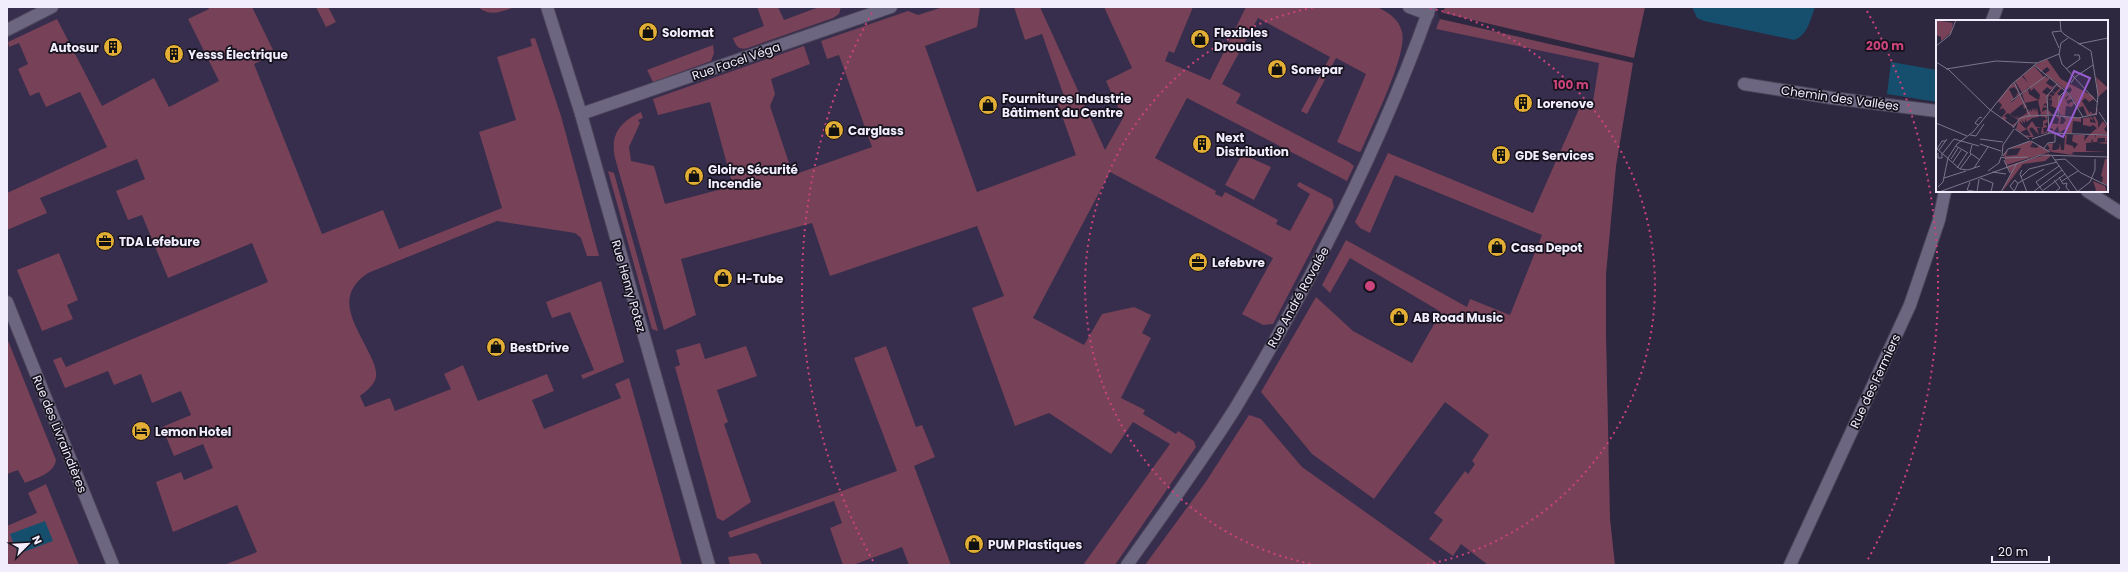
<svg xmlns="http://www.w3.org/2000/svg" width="2128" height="572" viewBox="0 0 2128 572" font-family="Poppins,sans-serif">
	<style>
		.built { fill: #362e4c }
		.green { fill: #774157 }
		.water { fill: #164f6d }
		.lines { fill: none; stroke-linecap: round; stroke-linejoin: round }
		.minor-casing { stroke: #4b4459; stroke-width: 14 }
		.minor { stroke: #6c6681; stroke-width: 12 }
		.ring { fill: none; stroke: #cb437b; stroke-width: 2; stroke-dasharray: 2 4 }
		.labels { text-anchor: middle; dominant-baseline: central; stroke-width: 3.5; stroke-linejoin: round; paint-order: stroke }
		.poi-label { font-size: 12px; font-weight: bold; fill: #f1edfd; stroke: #15121d; text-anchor: start }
		.street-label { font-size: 12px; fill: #f1edfd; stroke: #15121d }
		.inset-road { fill: none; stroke: #7b768b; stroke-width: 1 }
		.view { fill: #985cce; fill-opacity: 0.15; stroke: #985cce; stroke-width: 2 }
		.inset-edge { fill: none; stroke: #f1edfd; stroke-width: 2 }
		.centre { fill: #cb437b; stroke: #15121d; stroke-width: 2 }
		.ring-label { font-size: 12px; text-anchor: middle; font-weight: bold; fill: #cb437b; stroke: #15121d; stroke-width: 3.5; stroke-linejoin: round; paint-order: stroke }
	</style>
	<rect width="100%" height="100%" fill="#2d273f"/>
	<polygon class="built" points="7,7 1435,7 1440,19 1633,63 1616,166 1606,274 1606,335 1610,519 1615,565 7,565"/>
	<g class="green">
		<path d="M208 7H252L275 54 254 64 322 234 383 210 399 249 502 208 479 132 516 120 497 57 532 46 530 39 535 38 561 116 599 256H587L581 238 575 233 497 221 368 273C334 296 354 322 368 351 372 359 377 368 376 377 374 386 366 391 360 396L365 407 390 398 395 411 451 389 444 374 463 365 478 401 547 374 554 391 532 400 544 429 621 398 615 384 629 378 682 565H224L257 552 237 505 173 532 156 482 181 472 184 480 213 468 203 444 174 456 162 427 191 415 181 391 152 403 141 374 114 385 108 371 65 388 53 360 61 357 66 367 268 282 252 243 168 278 142 215 128 220 116 191 145 179 137 159 40 198 47 213 7 230V193L107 147 80 92 46 107 39 92 30 96 18 69 28 64 19 43 9 47 8 42 57 19 102 106 154 78 169 107 219 81 188 19 209 9Z"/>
		<polygon points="316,7 328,7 336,22 326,27"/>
		<path d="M478 7H515C501 12 490 17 478 7Z"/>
		<path d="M757 7H778L784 20 819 7H841L839 14 833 18 748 48C739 51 735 45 733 38L764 26Z"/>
		<path d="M943 7H980L977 27 925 46 977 192 1076 155 1057 102 1065 99 1042 34 1025 40 1014 7H1040L1105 150 1123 118 1106 81 1132 68 1104 7H1193L1174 53 1169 51 1165 61 1210 80 1246 7H1377C1388 12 1399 19 1402 32 1408 54 1371 127 1361 151L1359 152 1337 142 1366 74 1336 58 1307 114 1301 111 1330 57 1258 18 1222 84 1241 94 1236 103 1349 162 1354 166 1347 181 1187 98 1155 158 1216 191 1215 194 1222 197 1225 192 1278 220 1276 224 1290 231 1310 194 1297 186 1299 182 1332 199 1334 207 1273 324 1263 325 1242 314 1273 258 1110 172 1033 318 1084 345 1102 314 1134 307 1151 315 1142 333 1151 338 1121 398 1145 410 1143 414 1176 434 1178 431 1194 441 1196 447 1115 565H1083L1170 444 1133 422 1111 454 1049 413 1015 426 972 308 1004 296 977 226 830 276 812 223 681 259 696 315 664 330 615 158C610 134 620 122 641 112L643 118 638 120 640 123 629 147 631 161 654 166 665 204 733 186 710 102 658 115 653 99 804 46 810 64 771 79 775 94 770 106 793 175 872 147 839 55 827 59 821 41 908 11 918 15Z"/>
		<polygon points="1445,7 1645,7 1634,58 1443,13"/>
		<polygon points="1440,19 1633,63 1616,166 1606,274 1606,335 1610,519 1615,565 1488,565 1461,544 1453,556 1429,539 1443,520 1434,513 1465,471 1468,474 1475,464 1472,461 1489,435 1445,402 1374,499 1312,454 1261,392 1316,297 1353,331 1412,363 1441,312 1350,258 1330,293 1322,285 1346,240 1467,307 1470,299 1510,315 1542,235 1395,175 1370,233 1360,228 1355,222 1388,153 1533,213 1583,100 1593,102 1599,63 1436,29"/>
		<polygon points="713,45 714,53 711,61 653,82 647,70"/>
		<polygon points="1242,154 1271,167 1254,200 1225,185"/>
		<polygon points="608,171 614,173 658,331 652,329"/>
		<polygon points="59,253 78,300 67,305 73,319 42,331 17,270"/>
		<polygon points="601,281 624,362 583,379 581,375 594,370 570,312 552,318 546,302"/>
		<path d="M7 338 56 460C54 474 36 478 25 483L18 470 7 474Z"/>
		<polygon points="700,343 705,359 746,346 757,376 717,390 728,422 724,424 751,502 723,521 717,518 675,367 680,365 676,350"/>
		<polygon points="886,346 916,427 922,425 935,457 914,466 951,565 909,565 902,547 853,565 843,565 830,528 842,523 834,501 730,538 728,532 897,471 854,358"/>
		<polygon points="1249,415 1261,419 1302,467 1440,565 1145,565 1205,483"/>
		<polygon points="46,484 79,565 7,565 7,526 37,513 28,493"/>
		<polygon points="755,553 758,555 762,565 730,565 728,557"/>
	</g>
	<g class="water">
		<path d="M1692 7H1815C1810 20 1808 35 1794 40L1704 21 1697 18Z"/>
		<polygon points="1891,62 1937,70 1937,102 1887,94"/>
		<polygon points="45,521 53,541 18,554 10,534"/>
	</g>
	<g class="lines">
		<g class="minor-casing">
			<g id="minor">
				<polyline points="547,7 581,114 709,565"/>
				<polyline points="1409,7 1428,14"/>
				<polyline points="1992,21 1997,7"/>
				<polyline points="7,30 52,7"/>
				<polyline points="1744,84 1832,98 1937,111"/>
				<polyline points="581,114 891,7"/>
				<polyline points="2087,191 2121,213"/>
				<polyline points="7,302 113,565"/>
				<path d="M1127 565C1164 513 1202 461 1236 407 1313 279 1380 147 1430 7"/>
				<polyline points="1790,565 1910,305 1939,220 1945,191"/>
			</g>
		</g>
		<use href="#minor" class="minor"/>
	</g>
	<g class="ring">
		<path d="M1316 565A284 284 0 0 1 1316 7M1424 7A284 284 0 0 1 1424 565"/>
		<path d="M873 561A568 568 0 0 1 873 11M1867 11A568 568 0 0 1 1867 561"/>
	</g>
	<defs>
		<g id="shop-disc" transform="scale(1)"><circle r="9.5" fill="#e3ae35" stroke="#15121d"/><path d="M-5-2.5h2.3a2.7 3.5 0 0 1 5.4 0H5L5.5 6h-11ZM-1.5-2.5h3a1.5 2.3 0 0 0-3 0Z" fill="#111"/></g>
		<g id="building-disc" transform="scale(1)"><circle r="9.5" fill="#e3ae35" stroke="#15121d"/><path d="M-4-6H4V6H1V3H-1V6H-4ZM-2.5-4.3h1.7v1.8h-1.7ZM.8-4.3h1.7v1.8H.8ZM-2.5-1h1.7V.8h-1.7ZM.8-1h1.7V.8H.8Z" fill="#111"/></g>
		<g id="office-disc" transform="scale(1)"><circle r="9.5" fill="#e3ae35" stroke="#15121d"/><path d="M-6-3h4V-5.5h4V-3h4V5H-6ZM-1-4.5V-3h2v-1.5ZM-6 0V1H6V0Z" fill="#111"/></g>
		<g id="hotel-disc" transform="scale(1)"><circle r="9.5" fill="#e3ae35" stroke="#15121d"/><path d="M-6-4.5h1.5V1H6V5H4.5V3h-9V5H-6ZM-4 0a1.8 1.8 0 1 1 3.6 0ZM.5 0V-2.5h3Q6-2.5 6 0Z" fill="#111"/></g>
	</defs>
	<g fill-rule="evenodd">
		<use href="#shop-disc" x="648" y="32"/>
		<use href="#shop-disc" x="1200" y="39"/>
		<use href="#building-disc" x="113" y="47"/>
		<use href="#building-disc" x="174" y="54"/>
		<use href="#shop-disc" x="1277" y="69"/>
		<use href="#building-disc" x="1523" y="103"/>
		<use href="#shop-disc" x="988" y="105"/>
		<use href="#shop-disc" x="834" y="130"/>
		<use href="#building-disc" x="1202" y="144"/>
		<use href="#building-disc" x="1501" y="155"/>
		<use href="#shop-disc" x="694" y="176"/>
		<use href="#office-disc" x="105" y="241"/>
		<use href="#shop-disc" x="1497" y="247"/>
		<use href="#office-disc" x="1198" y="262"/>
		<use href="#shop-disc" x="723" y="278"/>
		<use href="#shop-disc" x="1399" y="317"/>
		<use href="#shop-disc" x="496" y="347"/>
		<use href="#hotel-disc" x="141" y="431"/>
		<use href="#shop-disc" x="974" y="544"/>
	</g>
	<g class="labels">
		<g class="poi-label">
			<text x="662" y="32">Solomat</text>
			<text x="1214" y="32">Flexibles<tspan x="1214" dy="14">Drouais</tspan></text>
			<text x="99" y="47" text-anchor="end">Autosur</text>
			<text x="188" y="54">Yesss Électrique</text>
			<text x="1291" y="69">Sonepar</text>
			<text x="1002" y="98">Fournitures Industrie<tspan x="1002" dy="14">Bâtiment du Centre</tspan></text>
			<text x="1537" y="103">Lorenove</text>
			<text x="848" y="130">Carglass</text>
			<text x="1216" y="137">Next<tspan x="1216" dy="14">Distribution</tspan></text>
			<text x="1515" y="155">GDE Services</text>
			<text x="708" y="169">Gloire Sécurité<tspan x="708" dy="14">Incendie</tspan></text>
			<text x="119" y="241">TDA Lefebure</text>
			<text x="1511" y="247">Casa Depot</text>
			<text x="1212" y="262">Lefebvre</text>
			<text x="737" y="278">H-Tube</text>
			<text x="1413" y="317">AB Road Music</text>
			<text x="510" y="347">BestDrive</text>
			<text x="155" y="431">Lemon Hotel</text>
			<text x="988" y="544">PUM Plastiques</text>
		</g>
		<g class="street-label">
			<text transform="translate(736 61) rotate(-19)">Rue Facel Véga</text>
			<text transform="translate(1840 98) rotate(8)">Chemin des Vallées</text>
			<text transform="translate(629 286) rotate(74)">Rue Henry Potez</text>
			<text transform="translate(1298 297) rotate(-61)">Rue André Ravalée</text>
			<text transform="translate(1875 381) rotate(-65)">Rue des Fermiers</text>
			<text transform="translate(60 434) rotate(68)">Rue des Livraindières</text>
		</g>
	</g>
	<g transform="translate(1936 20)">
		<rect width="172" height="172" fill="#2d273f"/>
		<path d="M0 0 17 3 15 13 5 21V17L0 15ZM111 39 125 59 157 76 160 81 158 79 153 82 149 78 146 81 154 94V91L157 94 161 92 162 87V91L160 94 151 96 147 86 143 88 133 73 136 70 134 67 130 70 109 54 114 50 111 47 105 52 99 45ZM98 46 108 57 114 58 110 63 116 67 120 64 115 70 111 67 106 72 111 75V81L113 85H116V80L111 79H115L116 77 113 75 112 79 111 75 112 74 117 76 119 74 115 71 120 67 116 71 119 73 124 68 120 66 122 65 126 68 121 74 128 78 126 75 130 72 133 75 129 78 130 80 133 75 136 79 130 81 133 85 134 82H139L141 88 138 83 136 87 130 86 129 96 124 95 122 89 109 83 107 86 110 85 111 88 107 87 106 92 111 89 112 93V90L116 94 103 95 105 94 102 80 89 83 86 74 92 69 93 74 99 78 103 80 104 75 98 68 95 71 93 67 86 73 79 61 86 56 92 63 87 55ZM160 57 172 68 162 77ZM79 63 84 74 79 77 82 73 81 70 78 67 73 69 78 79 74 81 76 82 84 75 91 87 88 89 87 84 85 85 74 94 82 99 80 95 83 98 91 93 90 89 93 93 92 88 94 92V88L95 92 97 88 98 92 99 87 100 92 101 88 103 97 96 98 91 102 89 99V103L86 100 87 104 84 101V103L90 109 96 101 100 107H107V97L104 96 111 95V99L107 96V101L111 99 112 102H107H112L108 104 112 107 107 108 108 113 112 110 111 113 105 114 106 107 101 108 103 115 96 107 93 109 98 117H91L88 115 95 116 91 109 85 112 86 113 80 109 83 99 82 100 72 93 68 96 71 98 69 100 76 105 81 102 77 107 65 98 70 92 67 88 63 90 66 85 62 81 74 66ZM119 95 125 97 124 104H127L130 100 127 97 145 98V102L137 101 136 113H130L129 109 123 113 122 106 117 113V109L113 108 116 105 112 103 122 104 123 99ZM159 96 162 102V108L167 101 171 106 168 109 172 114H154L161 108 157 105 153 107V114V106L147 105V98L156 97 157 101 154 98V102L160 103 157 97ZM129 115H136V121L137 115H149L148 121 153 115H159V118L160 115H172V122L170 120V122L172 124 161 123 169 122V118H162L161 122H158V117V122H157L156 118V122L155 119V122H151L159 123H150V131L172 132H138L135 134 143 136 116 132 111 129H114L111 124 117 123 116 130H119L123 129 124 123 125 130H128ZM131 115H136V124V121L142 124 138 129 137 126 130 124ZM94 121 97 122 94 127 101 128 103 125 114 132 70 145 68 134 72 130 70 136 81 135 85 128 73 129ZM113 134 115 136 109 141 87 144 66 172 75 153 71 146ZM169 139H172V165L166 163 167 157 165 156ZM157 161 169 166 171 172H158L160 170Z" fill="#774157" fill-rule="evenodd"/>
		<path class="inset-road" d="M124 0 125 11 129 15 155 31 162 75 160 95M132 18 125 23 123 34 126 44 161 82M142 24 172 18M0 26 14 15 20 0M123 28 116 12 125 11M0 42 13 50 53 89 78 107M98 45 133 74 147 97M10 49 60 41 101 43 123 34M130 49 144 39 143 35H138M78 62 94 96M135 63 139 57 157 45M75 81 110 56M163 92 172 106M122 95 123 77 130 70M92 96 115 95 142 98 161 94M0 103 31 116M42 105 39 103 44 97 46 98M77 108 84 98 93 96M79 109 93 119M113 113 111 76 121 64M34 115 40 116 48 104M44 119 67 122M96 119 114 113 172 115M95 121 114 132M44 124 65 131M36 125 34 133 44 140M20 126 32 133M0 128 24 149 32 150 44 146M108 128 112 123 119 122V113M1 129 6 121H10M3 130 11 119M2 133V138H6V133M7 133 18 119 43 126M66 136 67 125 78 109M67 136 72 129 94 121M116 136 142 172M69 138 92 137M15 139 22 128M68 140 74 153M119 140 129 139 145 153 172 166M17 142 25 130M21 148 31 133M38 148 52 127M24 149 35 134M86 150 84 154 91 172M52 151 63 143 65 137 69 138M56 152 70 154M85 157 93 149 121 142M123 157 127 164 131 163 130 167 134 172M8 158 30 151M44 158 57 163 55 172M118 160 124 168 119 172M126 161 142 151M34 162 31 170 43 172M2 167 7 162 12 138 21 124 37 112 75 65 101 43M106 170 100 162 123 146M78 171 74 166 79 160 82 164M3 172 105 135 172 137M41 172 43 159M65 172 81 143M78 172 82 163 108 149M97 172 126 150M105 172 129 154M141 172 154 162 159 150V139"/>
		<path class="view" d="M138 51 154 58 127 117 112 110Z"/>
		<rect width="172" height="172" class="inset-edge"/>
	</g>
	<circle cx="1370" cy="286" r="6" class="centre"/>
	<g class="ring-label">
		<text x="1885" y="50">200 m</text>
		<text x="1571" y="89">100 m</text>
	</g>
	<rect width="2128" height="572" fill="none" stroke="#f1edfd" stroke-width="16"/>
	<g transform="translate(28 544) rotate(66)" stroke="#15121d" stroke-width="3" paint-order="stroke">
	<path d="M0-3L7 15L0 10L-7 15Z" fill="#f1edfd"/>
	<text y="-6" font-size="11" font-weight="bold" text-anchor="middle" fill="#f1edfd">N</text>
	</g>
	<path d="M1992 556v6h57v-6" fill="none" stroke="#f1edfd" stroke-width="2"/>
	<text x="1998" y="556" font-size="12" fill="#f1edfd" stroke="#15121d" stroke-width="3" paint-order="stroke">20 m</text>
</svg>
